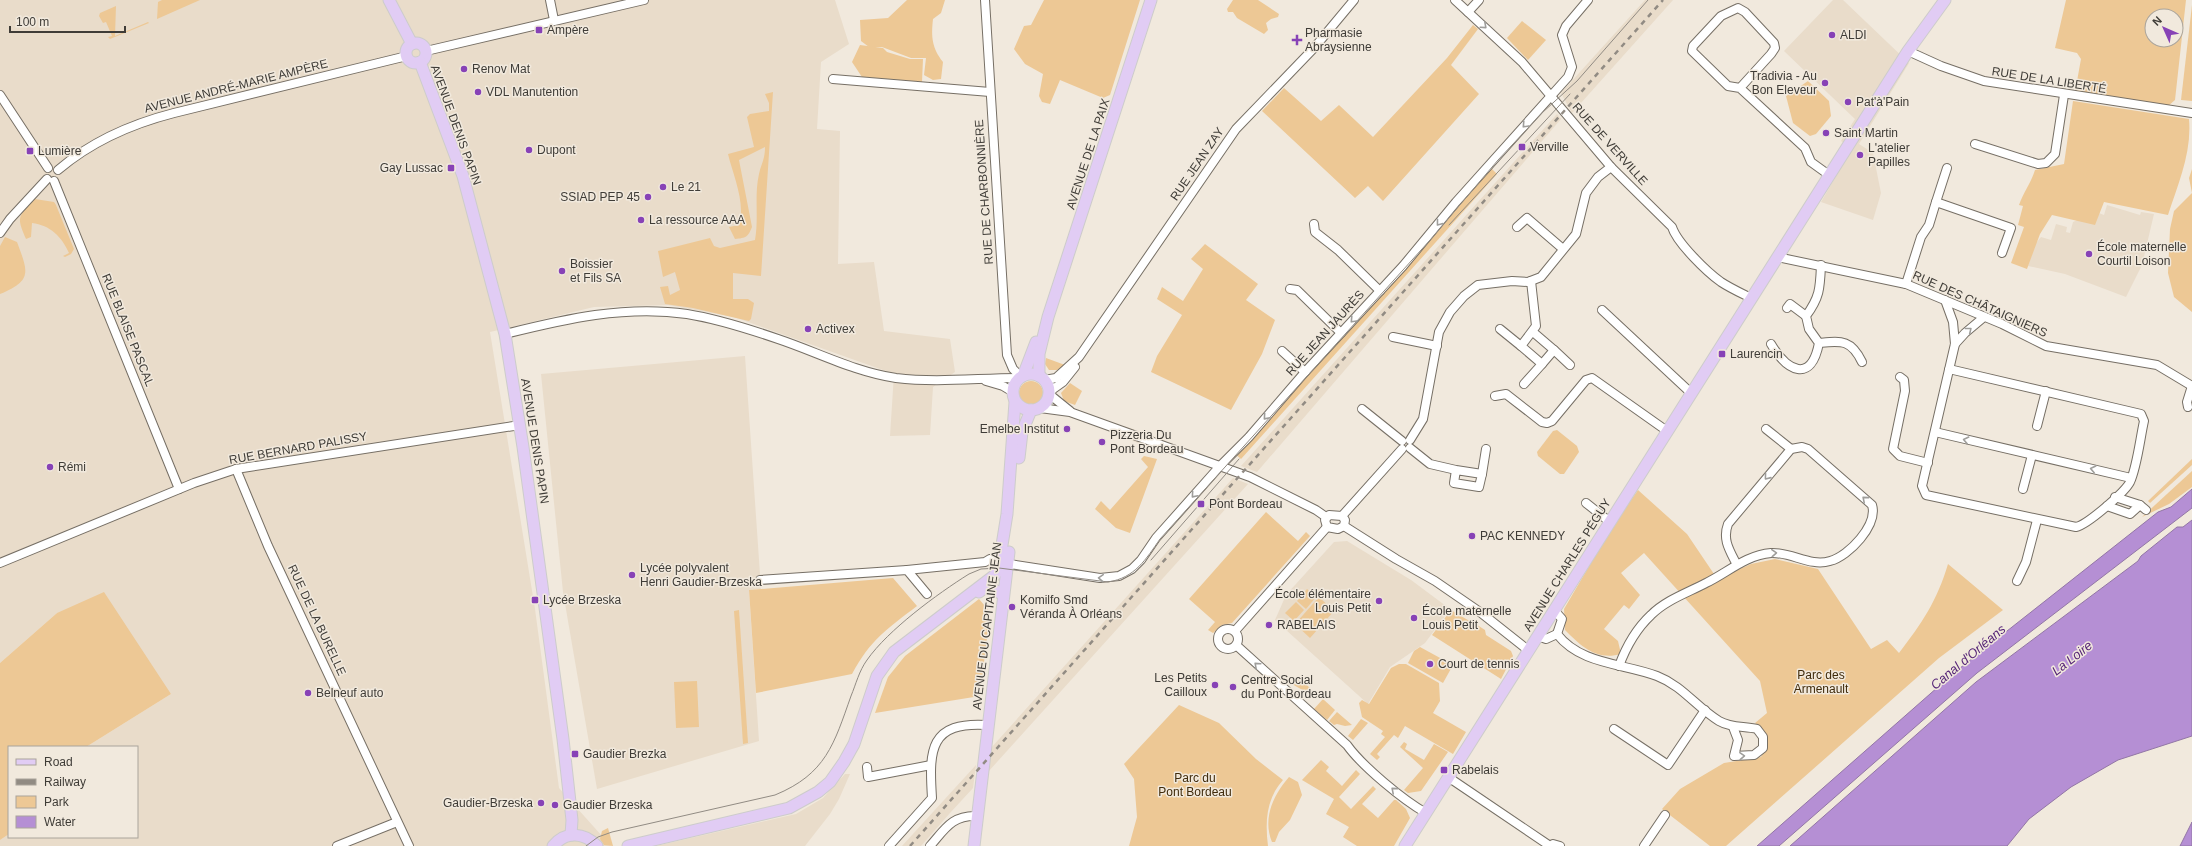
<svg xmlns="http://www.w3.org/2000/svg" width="2192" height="846" viewBox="0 0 2192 846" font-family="Arial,sans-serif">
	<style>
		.built { fill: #e9dcca }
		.green { fill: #edc895; fill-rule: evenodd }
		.water { fill: #b58fd4; stroke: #9276a5 }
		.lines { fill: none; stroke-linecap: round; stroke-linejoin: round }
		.minor-casing { stroke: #766f65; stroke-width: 10 }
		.major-casing { stroke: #cdcccb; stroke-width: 13 }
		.minor { stroke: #fff; stroke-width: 8 }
		.major { stroke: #e1ccf4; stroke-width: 11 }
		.tram { stroke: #918b83; stroke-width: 1 }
		.rail { stroke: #918b83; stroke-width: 2.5; stroke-dasharray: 5 5; stroke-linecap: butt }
		.oneway { stroke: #9f9e9b }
		.poi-dot { fill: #8742b6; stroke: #f1e9dd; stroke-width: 1.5 }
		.labels { text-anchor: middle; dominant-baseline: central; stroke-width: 3; stroke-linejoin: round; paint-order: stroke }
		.poi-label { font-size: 12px; fill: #3f3c37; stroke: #f1e9dd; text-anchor: start }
		.street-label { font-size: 12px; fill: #3f3c37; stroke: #f1e9dd }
		.park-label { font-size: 12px; fill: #402b0b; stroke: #f1e9dd }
		.water-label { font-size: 13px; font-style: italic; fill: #572678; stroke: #f1e9dd }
	</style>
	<rect width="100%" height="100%" fill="#f1e9dd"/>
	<g class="built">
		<polygon points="0,0 835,0 849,44 821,62 817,129 840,131 838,264 874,262 884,331 950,339 955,372 933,387 930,435 890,436 894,374 734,317 668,305 594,307 490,332 535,609 559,788 611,846 0,846 0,840 9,834 9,837 137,837 137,747 86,747 171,694 57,613 0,663"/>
		<polygon points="1645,0 1673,0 1572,113 1561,93"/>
		<polygon points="1833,0 1843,0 1909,63 1859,144 1873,153 1881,193 1873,220 1821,202 1852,149 1841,141 1855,119 1784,51"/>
		<polygon points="1557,114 1561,119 1257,472 1241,466"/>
		<polygon points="2107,205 2140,215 2141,212 2154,214 2142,265 2126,297 2065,274 2028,266 2036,243 2041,237 2051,240 2056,224 2067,227 2066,232 2070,233 2073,222 2096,212 2104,215"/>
		<polygon points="745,356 761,589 749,590 759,741 597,789 563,592 541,374"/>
		<polygon points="1124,426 1166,441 1162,453 1121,436"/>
		<polygon points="1233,478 1248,484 988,772 991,748"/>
		<polygon points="1347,541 1411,580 1450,609 1425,643 1390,667 1368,704 1275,620 1286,595 1334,542"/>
		<polygon points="976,765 973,788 950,813 921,846 902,846"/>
		<polygon points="845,774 850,774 839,799 830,814 805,846 656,846 796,814 823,798"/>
	</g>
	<g class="green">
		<polygon points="162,0 200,0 157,19 158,2"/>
		<path d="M907 0H945L941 13 933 19C931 37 932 48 943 62L941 79 933 80 924 75 926 58H911L882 47H869L861 41 860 20 888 18Z"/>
		<polygon points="1044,0 1140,0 1110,95 1103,98 1060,80 1050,104 1042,102 1039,96 1043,74 1025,64 1014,49 1024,26 1031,25"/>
		<polygon points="1233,0 1258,0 1279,14 1278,17 1271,19 1266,23 1268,30 1264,34 1237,18 1233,12 1228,12 1227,9"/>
		<path d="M2066 0H2186L2175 100 2168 106 2075 92 2081 59 2077 53 2055 48ZM2152 16H2176V40H2152Z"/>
		<polygon points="2192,5 2192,101 2181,100"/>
		<polygon points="116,6 115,36 148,22 149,23 110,39 108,37 112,36 106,22 103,23 99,16 100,13"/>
		<polygon points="1522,21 1546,40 1528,60 1507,38"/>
		<polygon points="1473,25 1478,29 1451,65 1479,94 1383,201 1368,186 1355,198 1262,111 1284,88 1321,121 1339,105 1373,137 1447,58"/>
		<polygon points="860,45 883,48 887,52 910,59 923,59 922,82 862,77 852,62"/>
		<polygon points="1808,81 1829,101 1831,116 1816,134 1810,136 1793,123 1786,96"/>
		<path d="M773 92 761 276 733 273V299H748L754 303 751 319 749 321 693 308 665 304 660 287 668 286 670 295 680 290 675 272 663 277 658 251 710 238 714 246 720 248 755 240C759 218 754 196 759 174 761 164 765 160 765 147L739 160 752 227C748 237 746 238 735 239L729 227 739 225C746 203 733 175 728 154L754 147 747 117 750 114 769 111V103L765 94Z"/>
		<path d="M2073 101 2189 119C2192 153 2178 184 2168 215L2104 202 2095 225 2052 215 2040 234 2027 269 2011 263 2024 227 2018 225 2023 206 2019 205C2024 191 2031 183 2035 170L2064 164Z"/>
		<polygon points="1491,168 1497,174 1241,459 1234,453"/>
		<polygon points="2192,169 2192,312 2174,297 2168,273 2170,229 2174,211 2192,193 2189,178"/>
		<path d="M35 199 54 202 56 205 74 249 71 254 65 257 63 256 69 253C62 237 50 225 32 223L31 237 26 239C16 216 18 217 35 199Z"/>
		<path d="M5 237 17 242C28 272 33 280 0 294V246Z"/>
		<polygon points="1205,244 1258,284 1246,300 1275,320 1262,354 1231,410 1151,372 1157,356 1182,315 1157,299 1162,287 1183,301 1203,269 1191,259"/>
		<polygon points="1046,358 1065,365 1057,370 1049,370 1045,364"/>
		<circle cx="1031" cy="393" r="12"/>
		<polygon points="1070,383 1082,391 1075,405 1064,401 1061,393"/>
		<polygon points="1557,430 1577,446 1579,452 1564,474 1560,474 1538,456 1537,452 1553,431"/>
		<polygon points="1144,456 1157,459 1130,533 1116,528 1095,509 1101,501 1110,510 1148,467 1141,459"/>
		<polygon points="2192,459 2192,465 2150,503 2148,501"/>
		<polygon points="2192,471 2192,487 2169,504 2142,517"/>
		<path d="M1638 490 1687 534 1714 574H1729L1751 564 1775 559 1818 569 1871 649 1887 640 1899 653C1922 623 1937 601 1948 564L2003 610 1939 658 1726 846H1710L1662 809 1680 789 1724 763 1761 757C1770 741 1769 735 1755 723L1767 713 1760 681 1644 553 1621 573 1640 595 1629 609 1624 605 1604 629 1618 641 1621 654C1596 661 1581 646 1565 630L1564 609 1612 527Z"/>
		<polygon points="1266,512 1298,541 1306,532 1310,536 1232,623 1222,625 1213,633 1208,630 1215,622 1189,599"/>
		<path d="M893 578 917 606C887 629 871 639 852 674L756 693 749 590Z"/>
		<polygon points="1307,589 1316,597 1306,609 1297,601"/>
		<polygon points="104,592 171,694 86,747 9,747 9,834 0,840 0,663 57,613"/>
		<polygon points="1319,597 1334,611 1310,638 1295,624"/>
		<polygon points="979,599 990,612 980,696 875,713 888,677 905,656"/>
		<polygon points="1296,602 1304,610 1294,621 1285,613"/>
		<polygon points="739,610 748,743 743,744 734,611"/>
		<path d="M1451 610C1463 618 1475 623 1485 630L1486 635 1511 651 1513 656 1501 679 1432 635Z"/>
		<polygon points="1420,647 1453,665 1443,683 1408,663 1414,651"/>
		<polygon points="1399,664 1406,664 1439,683 1440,701 1433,713 1466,732 1453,754 1405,726 1398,738 1394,735 1377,754 1380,757 1377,760 1370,754 1385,737 1381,734 1383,731 1362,717 1359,703 1362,700 1369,704 1391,668"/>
		<polygon points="1298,677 1310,688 1306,692 1292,684"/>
		<polygon points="697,681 699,727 676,728 674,682"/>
		<polygon points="1323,699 1335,710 1327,720 1314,709"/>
		<path d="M1179 705 1219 723 1256 759 1283 780C1266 799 1265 822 1268 846H1129L1137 817 1134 779 1124 764Z"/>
		<polygon points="1337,712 1352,725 1345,726 1337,724 1334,725 1329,721"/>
		<polygon points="1361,719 1368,723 1353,740 1348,736"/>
		<polygon points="1404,742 1407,744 1405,749 1424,760 1434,744 1448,752 1421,791 1408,793 1404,790 1423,768 1400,747"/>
		<polygon points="1321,760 1329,767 1326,771 1342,786 1356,770 1360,774 1339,797 1351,809 1373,786 1376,789 1362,804 1378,818 1394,800 1396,800 1406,809 1410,818 1394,846 1357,846 1343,837 1349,827 1326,814 1334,799 1302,780"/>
		<path d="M1289 777 1298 782 1302 795 1290 820 1279 832 1275 842H1272C1262 818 1274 794 1289 777Z"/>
		<polygon points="608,828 613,846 604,845 600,839 602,831"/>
	</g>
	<g class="water">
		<polygon points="2192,489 2192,508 1977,673 1779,846 1757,846 1955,672 2158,512 2171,507"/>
		<polygon points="2192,520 2192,736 2118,760 2071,787 2029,819 2007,846 1790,846 1976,682 2138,561 2141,556 2177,527 2183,527"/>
		<polygon points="2192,822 2192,846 2180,846"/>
	</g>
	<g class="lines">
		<g class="minor-casing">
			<g id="minor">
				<polyline points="550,0 554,20"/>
				<polyline points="985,0 1007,355 1013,369 1021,377"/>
				<path d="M1455 0 1522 62 1611 167 1672 227C1677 243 1707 272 1721 282 1730 288 1741 293 1751 298"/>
				<polyline points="1468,12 1479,0"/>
				<polyline points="426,51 644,0"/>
				<polyline points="1908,51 1941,66 1984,81 2192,113"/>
				<polyline points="833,79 990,92"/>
				<polyline points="1740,88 1771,54 1775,48 1774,43 1745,12 1738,8 1721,16 1693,46 1692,51 1728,86 1740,88 1805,148 1811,162 1829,175"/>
				<polyline points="0,95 48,168"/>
				<polyline points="1975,144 2038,164 2046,163 2055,154 2064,95"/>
				<path d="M58 170C92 141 131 124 174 113L407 56"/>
				<polyline points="54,181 179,489"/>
				<polyline points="1936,202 1947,168"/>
				<polyline points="1314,224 1315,232 1338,250 1380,291"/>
				<polyline points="1517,227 1527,218 1563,249"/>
				<polyline points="0,233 10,219 47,179"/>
				<polyline points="1777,257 1906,284 2002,324 2046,346 2157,365 2192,386"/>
				<polyline points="1531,281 1536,326 1521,346 1542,364 1554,350 1533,332"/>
				<polyline points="1906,284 1921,237 1929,225 1936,202 2011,228 2002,253"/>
				<polyline points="1290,289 1297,290 1341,333"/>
				<path d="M1945 300 1953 322 1955 344 1922 486 1926 495 2076 527C2087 525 2125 492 2130 482 2137 467 2140 439 2144 421L2141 414 1949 369"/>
				<polyline points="1787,308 1790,304 1806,316"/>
				<polyline points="1602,310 1691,393"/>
				<polyline points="1500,329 1521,346"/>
				<path d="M505 334C565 319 625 305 687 314 718 319 749 329 778 339 817 352 855 372 896 378 937 383 978 378 1020 378"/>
				<polyline points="1393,337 1437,346"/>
				<path d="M1819 343C1841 341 1851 339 1862 362"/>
				<path d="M1771 344C1787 371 1811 384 1819 343L1809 329 1806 316C1820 297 1820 288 1821 265"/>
				<polyline points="1955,344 1965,333 1984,317"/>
				<polyline points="1554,350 1570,365"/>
				<polyline points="1282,351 1305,372"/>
				<polyline points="1900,377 1904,380 1905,391 1893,449 1900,456 1928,463"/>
				<polyline points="1044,380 1056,378 1079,357 1236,129 1314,48 1354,0"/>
				<polyline points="986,381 1003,386 1013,392"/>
				<polyline points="1524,384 1542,364"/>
				<polyline points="1049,392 1063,382 1075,367"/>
				<polyline points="1049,394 1070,411"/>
				<polyline points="1495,396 1506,394 1542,422 1547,423 1552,421 1586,380 1592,378 1667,431"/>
				<polyline points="2188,407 2187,402 2192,386"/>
				<polyline points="1040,408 1070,412 1250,477 1316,510 1326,517"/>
				<polyline points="1362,409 1402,441"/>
				<polyline points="2037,426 2046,391"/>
				<polyline points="1766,429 1791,449"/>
				<polyline points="1935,432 2131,478"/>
				<polyline points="1410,440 1423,419 1439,332 1450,312 1464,296 1478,285 1512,281 1528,282 1541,277 1576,234 1586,193 1598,177 1611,167"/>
				<polyline points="1410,448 1430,464 1456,470 1454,483 1479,487 1482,474 1456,470"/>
				<polyline points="236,469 268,546 409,846"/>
				<polyline points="1482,474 1486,449"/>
				<polyline points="2023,489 2032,455"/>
				<polyline points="2115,497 2140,505 2146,510"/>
				<polyline points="1586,503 1610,522"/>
				<polyline points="2107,506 2130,514 2140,505"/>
				<polygon points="1329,515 1342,516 1345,520 1344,526 1338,529 1327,527 1325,520"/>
				<polyline points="1342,516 1402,449"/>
				<polyline points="1344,526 1396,559 1435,581 1480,612 1528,650"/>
				<polyline points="0,563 194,483 236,469 520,425"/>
				<polyline points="1003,563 1100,578 1119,576 1132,569 1141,560 1156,538 1220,466 1249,437 1305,372 1403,266 1456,202 1568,77 1572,67 1562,35 1566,26 1588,0"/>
				<polyline points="907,570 985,562 990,559 1001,558"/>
				<polyline points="760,580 907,570 927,594"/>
				<polyline points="2017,581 2026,562 2037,520"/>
				<polyline points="1554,610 1562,619 1557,634"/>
				<circle cx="1228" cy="639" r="10"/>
				<polyline points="1235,631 1327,527"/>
				<path d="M1557 634C1581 665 1623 663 1657 676 1683 686 1696 707 1719 721 1731 728 1743 726 1757 729L1763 737V748L1754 755 1734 756 1738 740 1733 727"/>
				<polyline points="1537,636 1546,639 1557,634"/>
				<path d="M1236 645 1347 745C1362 766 1403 800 1426 813"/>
				<path d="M1619 666C1626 647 1636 629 1651 615 1666 600 1687 593 1706 583 1727 573 1746 555 1771 553 1792 552 1810 567 1830 561 1849 556 1878 525 1872 505L1808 449 1802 447 1791 449 1728 524C1722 540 1730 551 1737 565"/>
				<polyline points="1614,729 1668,765 1705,710"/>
				<polyline points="867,767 868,777 931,765"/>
				<polyline points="1448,777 1550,846"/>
				<polyline points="337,846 397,822"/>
				<path d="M889 846 932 798C929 750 929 721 988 725"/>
				<path d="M930 846C945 829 952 815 977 816"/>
				<polyline points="1550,846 1553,844 1560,846"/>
				<polyline points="1644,846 1665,815"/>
			</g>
		</g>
		<g class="major-casing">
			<g id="major">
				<polyline points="389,0 412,44"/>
				<circle cx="416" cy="53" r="10"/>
				<polyline points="420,62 463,176 505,334 523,447 563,739 572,820 571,835"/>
				<circle cx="1031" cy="392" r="18"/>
				<polyline points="1023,376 1036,342"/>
				<polyline points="1039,376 1039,354 1048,317 1151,0"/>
				<polyline points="1019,458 1022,432 1031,410"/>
				<polyline points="979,592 987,586 1000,593"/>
				<path d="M553 846C566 831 584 832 597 846"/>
				<polyline points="628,846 789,808 818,792 830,782 844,762 854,744 877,676 894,652 995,575 998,570 1007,514 1015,402"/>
				<polyline points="974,846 1009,552"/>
				<polyline points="1405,846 1908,51 1945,0"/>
			</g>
		</g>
		<use href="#minor" class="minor"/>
		<use href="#major" class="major"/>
		<g class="tram">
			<polyline points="1449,225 1570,94"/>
			<polyline points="1151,560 1239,459"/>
			<path d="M586 846 598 837 612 832 775 795C826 774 834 744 851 696 856 684 859 671 867 660 888 630 937 594 969 574L981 569 999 568 1108 582C1135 578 1146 559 1160 539L1431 239 1498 160 1543 112 1577 81 1648 0"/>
		</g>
		<polyline class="rail" points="910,846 1663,0"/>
	</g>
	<defs><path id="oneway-chevron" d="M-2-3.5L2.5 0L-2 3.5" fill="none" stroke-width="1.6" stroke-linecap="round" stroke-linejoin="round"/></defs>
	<g class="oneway">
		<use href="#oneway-chevron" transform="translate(1484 26) rotate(42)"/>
		<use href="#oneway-chevron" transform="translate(1525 125) rotate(133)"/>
		<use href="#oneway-chevron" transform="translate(1439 223) rotate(128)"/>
		<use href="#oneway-chevron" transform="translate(1353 320) rotate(133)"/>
		<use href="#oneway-chevron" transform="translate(1969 330) rotate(-39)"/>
		<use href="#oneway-chevron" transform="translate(1266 417) rotate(131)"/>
		<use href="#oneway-chevron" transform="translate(1966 440) rotate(-167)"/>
		<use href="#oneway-chevron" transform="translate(2093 469) rotate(-167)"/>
		<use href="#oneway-chevron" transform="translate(1767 477) rotate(129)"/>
		<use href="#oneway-chevron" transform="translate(1194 495) rotate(131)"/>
		<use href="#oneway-chevron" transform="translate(1865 499) rotate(-139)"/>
		<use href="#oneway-chevron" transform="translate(1774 553) rotate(-4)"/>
		<use href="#oneway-chevron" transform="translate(1101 578) rotate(-176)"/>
		<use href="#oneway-chevron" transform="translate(1257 665) rotate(-138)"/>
		<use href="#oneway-chevron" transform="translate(1742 756) rotate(-3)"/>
		<use href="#oneway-chevron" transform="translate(1394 790) rotate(-139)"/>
	</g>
	<g class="poi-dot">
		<rect x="535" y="26" width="8" height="8" rx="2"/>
		<circle cx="1832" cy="35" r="4"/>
		<path d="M1295 34h4v4h4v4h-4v4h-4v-4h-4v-4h4z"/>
		<circle cx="464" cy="69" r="4"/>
		<circle cx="1825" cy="83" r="4"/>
		<circle cx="478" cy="92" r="4"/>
		<circle cx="1848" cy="102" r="4"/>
		<circle cx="1826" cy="133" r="4"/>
		<rect x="1518" y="143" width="8" height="8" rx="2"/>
		<circle cx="529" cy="150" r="4"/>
		<rect x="26" y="147" width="8" height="8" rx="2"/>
		<circle cx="1860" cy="155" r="4"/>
		<rect x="447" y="164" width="8" height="8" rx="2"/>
		<circle cx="663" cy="187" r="4"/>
		<circle cx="648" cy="197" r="4"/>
		<circle cx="641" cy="220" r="4"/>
		<circle cx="2089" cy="254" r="4"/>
		<circle cx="562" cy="271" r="4"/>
		<circle cx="808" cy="329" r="4"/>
		<rect x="1718" y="350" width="8" height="8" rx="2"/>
		<circle cx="1067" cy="429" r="4"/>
		<circle cx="1102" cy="442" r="4"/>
		<circle cx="50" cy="467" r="4"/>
		<rect x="1197" y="500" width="8" height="8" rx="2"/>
		<circle cx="1472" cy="536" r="4"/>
		<circle cx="632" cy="575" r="4"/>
		<rect x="531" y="596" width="8" height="8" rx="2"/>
		<circle cx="1379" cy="601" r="4"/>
		<circle cx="1012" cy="607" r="4"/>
		<circle cx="1414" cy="618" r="4"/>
		<circle cx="1269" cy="625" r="4"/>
		<circle cx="1430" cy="664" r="4"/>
		<circle cx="1215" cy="685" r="4"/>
		<circle cx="1233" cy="687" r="4"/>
		<circle cx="308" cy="693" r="4"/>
		<rect x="571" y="750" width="8" height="8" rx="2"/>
		<rect x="1440" y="766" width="8" height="8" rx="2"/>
		<circle cx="541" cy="803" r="4"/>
		<circle cx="555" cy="805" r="4"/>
	</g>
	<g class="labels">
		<g class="poi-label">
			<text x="547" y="30">Ampère</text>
			<text x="1305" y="33">Pharmasie<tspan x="1305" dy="14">Abraysienne</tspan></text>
			<text x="1840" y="35">ALDI</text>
			<text x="472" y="69">Renov Mat</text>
			<text x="1817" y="76" text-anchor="end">Tradivia - Au<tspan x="1817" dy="14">Bon Eleveur</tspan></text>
			<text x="486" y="92">VDL Manutention</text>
			<text x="1856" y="102">Pat'à'Pain</text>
			<text x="1834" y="133">Saint Martin</text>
			<text x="1530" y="147">Verville</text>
			<text x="1868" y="148">L'atelier<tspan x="1868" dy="14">Papilles</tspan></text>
			<text x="537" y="150">Dupont</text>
			<text x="38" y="151">Lumière</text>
			<text x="443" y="168" text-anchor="end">Gay Lussac</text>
			<text x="671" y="187">Le 21</text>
			<text x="640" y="197" text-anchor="end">SSIAD PEP 45</text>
			<text x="649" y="220">La ressource AAA</text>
			<text x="2097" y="247">École maternelle<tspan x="2097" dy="14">Courtil Loison</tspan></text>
			<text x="570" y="264">Boissier<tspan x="570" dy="14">et Fils SA</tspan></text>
			<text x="816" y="329">Activex</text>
			<text x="1730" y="354">Laurencin</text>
			<text x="1059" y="429" text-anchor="end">Emelbe Institut</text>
			<text x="1110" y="435">Pizzeria Du<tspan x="1110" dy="14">Pont Bordeau</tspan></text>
			<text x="58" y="467">Rémi</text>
			<text x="1209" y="504">Pont Bordeau</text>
			<text x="1480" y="536">PAC KENNEDY</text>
			<text x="640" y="568">Lycée polyvalent<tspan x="640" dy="14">Henri Gaudier-Brzeska</tspan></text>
			<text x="1371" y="594" text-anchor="end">École élémentaire<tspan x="1371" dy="14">Louis Petit</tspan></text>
			<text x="543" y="600">Lycée Brzeska</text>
			<text x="1020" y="600">Komilfo Smd<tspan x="1020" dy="14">Véranda À Orléans</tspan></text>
			<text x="1422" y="611">École maternelle<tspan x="1422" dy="14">Louis Petit</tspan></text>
			<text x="1277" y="625">RABELAIS</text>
			<text x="1438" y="664">Court de tennis</text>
			<text x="1207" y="678" text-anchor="end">Les Petits<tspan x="1207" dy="14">Cailloux</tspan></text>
			<text x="1241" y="680">Centre Social<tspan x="1241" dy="14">du Pont Bordeau</tspan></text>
			<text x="316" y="693">Belneuf auto</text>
			<text x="583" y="754">Gaudier Brezka</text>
			<text x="1452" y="770">Rabelais</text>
			<text x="533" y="803" text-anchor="end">Gaudier-Brzeska</text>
			<text x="563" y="805">Gaudier Brzeska</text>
		</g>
		<g class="street-label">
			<text transform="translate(2049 80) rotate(9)">RUE DE LA LIBERTÉ</text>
			<text transform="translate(236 86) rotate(-14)">AVENUE ANDRÉ-MARIE AMPÈRE</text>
			<text transform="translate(456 125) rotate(70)">AVENUE DENIS PAPIN</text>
			<text transform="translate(1610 144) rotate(48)">RUE DE VERVILLE</text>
			<text transform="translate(1088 154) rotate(-72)">AVENUE DE LA PAIX</text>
			<text transform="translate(1197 164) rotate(-56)">RUE JEAN ZAY</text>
			<text transform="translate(984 192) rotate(-94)">RUE DE CHARBONNIÈRE</text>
			<text transform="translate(1980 304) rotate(24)">RUE DES CHÂTAIGNIERS</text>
			<text transform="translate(128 330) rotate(68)">RUE BLAISE PASCAL</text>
			<text transform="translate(1325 333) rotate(-48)">RUE JEAN JAURÈS</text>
			<text transform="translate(535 441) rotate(81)">AVENUE DENIS PAPIN</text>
			<text transform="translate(298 448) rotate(-10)">RUE BERNARD PALISSY</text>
			<text transform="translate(1567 565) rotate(-58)">AVENUE CHARLES PÉGUY</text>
			<text transform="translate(317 620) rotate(65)">RUE DE LA BURELLE</text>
			<text transform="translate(987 626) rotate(-83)">AVENUE DU CAPITAINE JEAN</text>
		</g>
		<g class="park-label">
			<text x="1821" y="675">Parc des<tspan x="1821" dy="14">Armenault</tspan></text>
			<text x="1195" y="778">Parc du<tspan x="1195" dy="14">Pont Bordeau</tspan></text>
		</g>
		<g class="water-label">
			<text transform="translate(1968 657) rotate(-40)">Canal d'Orléans</text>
			<text transform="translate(2072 658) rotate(-38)">La Loire</text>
		</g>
	</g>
	<rect x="8" y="746" width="130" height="92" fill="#f1e9dd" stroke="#aaa49b"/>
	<rect x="16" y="759" width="20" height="6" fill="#e1ccf4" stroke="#aaa49b"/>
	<text x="44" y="766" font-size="12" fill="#3f3c37">Road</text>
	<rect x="16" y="779" width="20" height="6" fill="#918b83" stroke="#aaa49b"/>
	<text x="44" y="786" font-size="12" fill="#3f3c37">Railway</text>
	<rect x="16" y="796" width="20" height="12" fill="#edc895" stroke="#aaa49b"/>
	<text x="44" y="806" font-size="12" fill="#3f3c37">Park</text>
	<rect x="16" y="816" width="20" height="12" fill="#b58fd4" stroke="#aaa49b"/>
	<text x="44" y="826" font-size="12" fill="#3f3c37">Water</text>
	<g transform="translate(2164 28) rotate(315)"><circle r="19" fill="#f1e9dd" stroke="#aaa49b"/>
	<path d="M0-3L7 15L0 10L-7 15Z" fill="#8742b6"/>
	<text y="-6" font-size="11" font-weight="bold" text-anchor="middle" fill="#3f3c37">N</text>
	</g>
	<path d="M10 26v6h115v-6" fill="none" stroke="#3f3c37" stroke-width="2"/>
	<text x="16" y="26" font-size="12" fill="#3f3c37" stroke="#f1e9dd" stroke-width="3" paint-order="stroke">100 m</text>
</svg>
